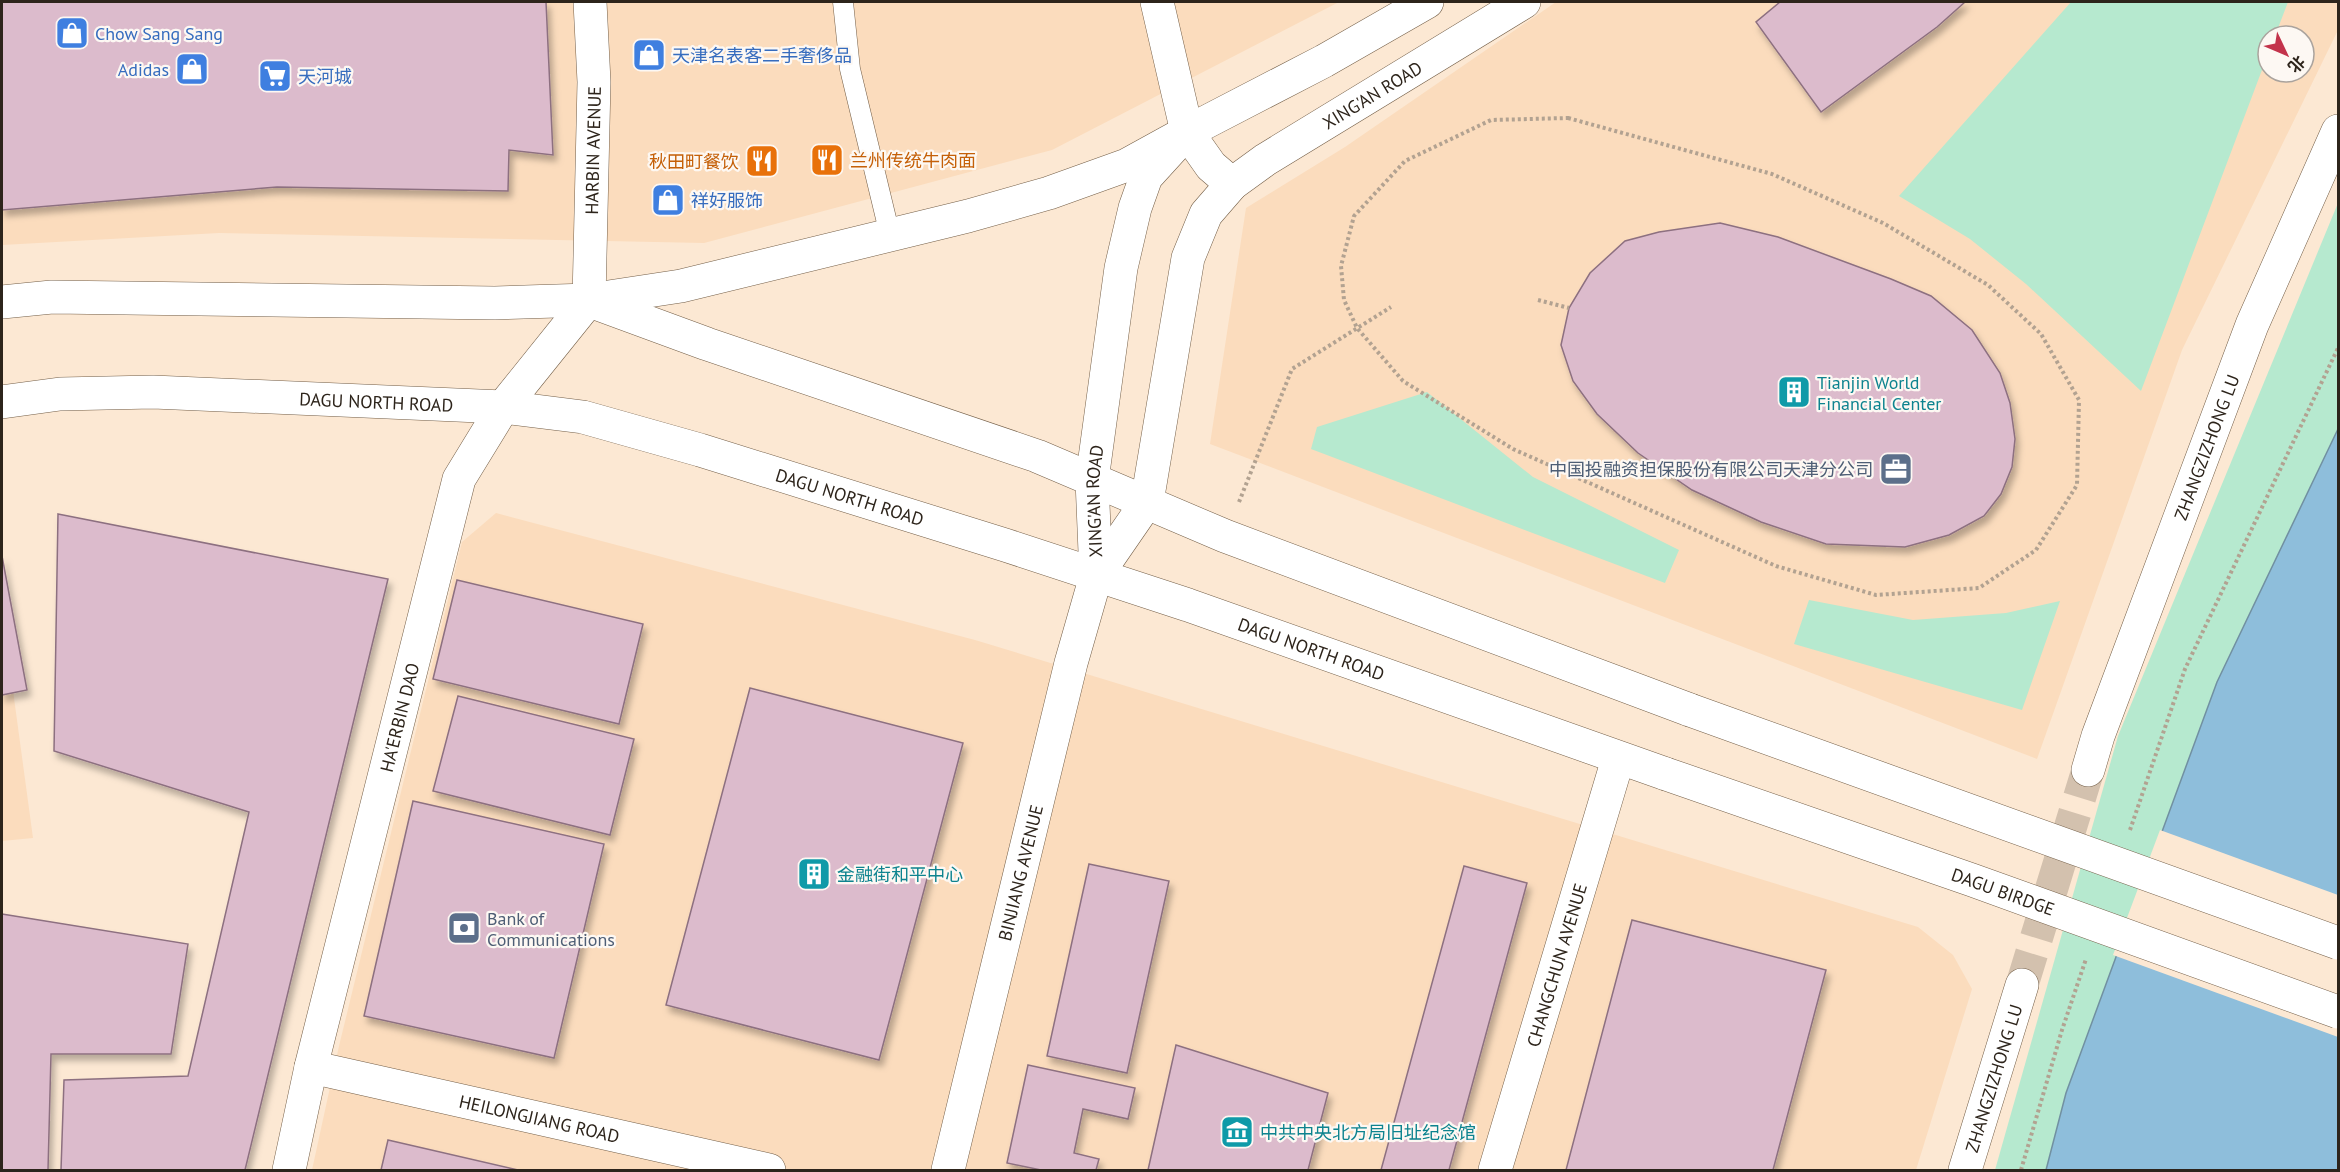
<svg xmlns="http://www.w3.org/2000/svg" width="2340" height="1172" viewBox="0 0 2340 1172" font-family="'PT Sans','Noto Sans SC',sans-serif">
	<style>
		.built { fill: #fbdcbd; fill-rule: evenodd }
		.green { fill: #b6e9cf }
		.water { fill: #8ebedb; stroke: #7190a1; stroke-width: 1.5 }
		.pier { fill: #fce8d3 }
		.building { fill: #dcbbcc; stroke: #8d7080; stroke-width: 1.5; filter: url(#shadow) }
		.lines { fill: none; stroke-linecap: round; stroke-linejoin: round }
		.secondary-tunnel { stroke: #d3c1ae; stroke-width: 33; stroke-dasharray: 33 16; stroke-linecap: butt }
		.lane-casing { stroke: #745f48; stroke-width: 21 }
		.street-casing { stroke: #745f48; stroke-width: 34 }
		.secondary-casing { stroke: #745f48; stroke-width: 34 }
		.path { stroke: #b2a291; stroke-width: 4; stroke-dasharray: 3 3; stroke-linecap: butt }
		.lane { stroke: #fff; stroke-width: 20 }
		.street { stroke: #fff; stroke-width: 33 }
		.secondary { stroke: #fff; stroke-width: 33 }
		.secondary-bridge-casing { stroke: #745f48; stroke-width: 34; stroke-linecap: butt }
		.secondary-bridge { stroke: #fff; stroke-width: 33 }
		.labels { text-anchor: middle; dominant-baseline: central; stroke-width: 4.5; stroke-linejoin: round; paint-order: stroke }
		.shop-label { font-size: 18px; fill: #366cbe; stroke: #fdf8f3; text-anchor: start }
		.street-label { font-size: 18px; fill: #2d241b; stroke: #fdf8f3 }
		.food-label { font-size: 18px; fill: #c56008; stroke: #fdf8f3; text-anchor: start }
		.culture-label { font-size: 18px; fill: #0d838f; stroke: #fdf8f3; text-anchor: start }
		.service-label { font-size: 18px; fill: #4e5e75; stroke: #fdf8f3; text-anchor: end }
	</style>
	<defs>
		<filter id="shadow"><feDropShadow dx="3.5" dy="6" stdDeviation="3" flood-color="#0004"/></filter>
	</defs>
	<rect width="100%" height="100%" fill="#fce8d3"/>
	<g class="built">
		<polygon points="2,2 1339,2 1052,150 704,243 219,233 2,245"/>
		<path d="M1556 2H2338V30L2182 350 2037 759 1210 444 1246 208 1345 147ZM2268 36H2304V72H2268Z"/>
		<polygon points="496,513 975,640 1918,927 1953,955 1972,989 1916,1170 312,1170 339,1046 462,542"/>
		<polygon points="2,550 14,698 33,838 2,841"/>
	</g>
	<g class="green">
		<polygon points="2071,2 2288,2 2275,36 2268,36 2268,54 2141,391 2026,284 1970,239 1899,196"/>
		<polygon points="2338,203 2338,1170 1995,1170 2118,736"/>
		<polygon points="1427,392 1533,477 1679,550 1665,583 1311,449 1317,427"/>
		<polygon points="1809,600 1913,620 2006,613 2060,601 2022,710 1794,644"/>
	</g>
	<polygon class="water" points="2338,429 2338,1170 2046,1170 2066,1093 2217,682"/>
	<polygon class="pier" points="2160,830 2338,895 2338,1037 2113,955"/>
	<g class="building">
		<polygon points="2,2 546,2 553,155 509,150 508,191 277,187 2,210"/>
		<polygon points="1780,2 1965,2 1937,27 1821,112 1756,22"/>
		<polygon points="1720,223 1778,237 1891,279 1931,296 1972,330 2000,373 2010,403 2015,439 2012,467 2001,494 1984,516 1949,535 1905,547 1826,544 1761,522 1692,490 1638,453 1597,414 1573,381 1561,345 1569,308 1590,273 1625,241 1659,232"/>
		<polygon points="58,514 388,579 245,1170 61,1170 64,1080 188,1076 249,812 54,751"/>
		<polygon points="2,556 27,690 2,695"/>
		<polygon points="457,580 643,624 619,724 433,679"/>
		<polygon points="750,688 963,743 879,1060 666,1005"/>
		<polygon points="458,696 634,739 610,835 433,791"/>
		<polygon points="413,801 604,844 554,1058 364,1016"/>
		<polygon points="1089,864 1169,881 1127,1073 1047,1056"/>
		<polygon points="1464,866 1527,883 1449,1170 1381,1170"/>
		<polygon points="2,914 188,944 171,1054 51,1054 48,1170 2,1170"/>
		<polygon points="1632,920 1826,970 1773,1170 1566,1170"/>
		<polygon points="1176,1045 1328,1093 1308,1170 1148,1170"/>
		<polygon points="1028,1065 1135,1088 1128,1119 1083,1109 1074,1153 1099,1159 1096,1170 1041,1170 1007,1163"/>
		<polygon points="388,1140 518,1170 381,1170"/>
	</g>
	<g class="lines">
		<polyline class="secondary-tunnel" points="2022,985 2088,770"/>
		<g class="lane-casing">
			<polyline id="lane" points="843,2 850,69 890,235"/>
		</g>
		<g class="street-casing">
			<g id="street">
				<polyline points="1157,2 1187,132 1211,166 1232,184"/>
				<path id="s1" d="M311 1067 769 1170"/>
				<path id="s2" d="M1495 1170 1618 759"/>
			</g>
		</g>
		<g class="secondary-casing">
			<g id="secondary">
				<polyline points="590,301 707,344 1037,456 1225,536 1690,710"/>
				<polyline points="2,302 52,297 495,303 589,300 681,286 968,216 1049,193 1127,165 1187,132"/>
				<path id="s3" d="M2 402 60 394 153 392 503 407 583 417 700 450 1005 545 1188 605 1666 774"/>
				<path id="s4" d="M1096 576 1092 480 1121 268 1135 208 1146 177 1187 132 1324 61 1427 2"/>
				<path id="s5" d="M2088 770 2098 736 2252 325 2338 131"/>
				<path id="s6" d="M289 1170 311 1067 459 479 503 407 589 300 594 82 590 2"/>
				<path id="s7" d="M948 1170 1071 663 1096 576 1147 502 1188 258 1206 214 1232 184 1265 160 1524 2"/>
				<path id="s8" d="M1965 1170 2022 985"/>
			</g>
		</g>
		<g class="path">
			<polygon points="1568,118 1772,174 1883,223 1988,285 2041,334 2079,400 2077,485 2036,550 1979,588 1876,595 1776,566 1513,449 1403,381 1357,328 1344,300 1341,266 1354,216 1405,161 1491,120"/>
			<polyline points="1538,300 1569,308"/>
			<polyline points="1239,502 1292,369 1391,307"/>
			<polyline points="2130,830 2185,669 2338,348"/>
			<polyline points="2021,1170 2062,1030 2086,959"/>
		</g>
		<use href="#lane" class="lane"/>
		<use href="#street" class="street"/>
		<use href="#secondary" class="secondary"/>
		<g class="secondary-bridge-casing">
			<g id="secondary-bridge">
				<polyline points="1690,710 2338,943"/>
				<path id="s9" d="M1666 774 1972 880 2338 1012"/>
			</g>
		</g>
		<use href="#secondary-bridge" class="secondary-bridge"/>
	</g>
	<defs>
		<g id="shop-square" transform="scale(1.725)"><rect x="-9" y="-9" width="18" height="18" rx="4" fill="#3f7fe0" stroke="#fdf8f3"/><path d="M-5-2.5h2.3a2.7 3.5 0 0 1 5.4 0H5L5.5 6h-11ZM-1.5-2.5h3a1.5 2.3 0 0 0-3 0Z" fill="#fff"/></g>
		<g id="supermarket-square" transform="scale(1.725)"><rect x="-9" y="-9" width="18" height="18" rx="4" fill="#3f7fe0" stroke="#fdf8f3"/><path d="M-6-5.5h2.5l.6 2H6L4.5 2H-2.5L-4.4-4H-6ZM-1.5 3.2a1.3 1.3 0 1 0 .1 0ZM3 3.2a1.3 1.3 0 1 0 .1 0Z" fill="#fff"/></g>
		<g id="restaurant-square" transform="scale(1.725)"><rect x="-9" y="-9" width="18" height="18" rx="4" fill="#e8710a" stroke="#fdf8f3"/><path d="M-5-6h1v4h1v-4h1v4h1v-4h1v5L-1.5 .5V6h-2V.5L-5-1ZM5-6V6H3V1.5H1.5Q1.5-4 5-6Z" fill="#fff"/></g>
		<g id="building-square" transform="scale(1.725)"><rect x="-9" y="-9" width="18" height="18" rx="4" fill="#0f9aa8" stroke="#fdf8f3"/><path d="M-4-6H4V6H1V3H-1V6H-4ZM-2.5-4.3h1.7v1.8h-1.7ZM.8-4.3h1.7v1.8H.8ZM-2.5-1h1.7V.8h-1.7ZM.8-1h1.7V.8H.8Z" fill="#fff"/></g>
		<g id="office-square" transform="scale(1.725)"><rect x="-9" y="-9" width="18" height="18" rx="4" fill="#5c6f8a" stroke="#fdf8f3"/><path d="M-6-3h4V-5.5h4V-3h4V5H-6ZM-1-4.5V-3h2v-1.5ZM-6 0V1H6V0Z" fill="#fff"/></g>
		<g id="bank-square" transform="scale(1.725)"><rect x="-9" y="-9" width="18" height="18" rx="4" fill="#5c6f8a" stroke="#fdf8f3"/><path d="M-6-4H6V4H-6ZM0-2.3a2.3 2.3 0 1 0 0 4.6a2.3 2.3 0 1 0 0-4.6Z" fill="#fff"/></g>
		<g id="museum-square" transform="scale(1.725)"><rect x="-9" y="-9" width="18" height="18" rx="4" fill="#0f9aa8" stroke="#fdf8f3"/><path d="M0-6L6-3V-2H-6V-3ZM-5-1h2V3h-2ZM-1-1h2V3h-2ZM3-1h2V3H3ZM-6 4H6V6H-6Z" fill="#fff"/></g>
	</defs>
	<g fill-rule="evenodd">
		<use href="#shop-square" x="72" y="33"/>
		<use href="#shop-square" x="649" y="55"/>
		<use href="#shop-square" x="192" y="69"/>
		<use href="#supermarket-square" x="275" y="76"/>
		<use href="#restaurant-square" x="827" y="160"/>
		<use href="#restaurant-square" x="762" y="161"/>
		<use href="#shop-square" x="668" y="200"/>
		<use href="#building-square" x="1794" y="392"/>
		<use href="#office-square" x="1896" y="469"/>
		<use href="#building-square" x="814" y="874"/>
		<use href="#bank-square" x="464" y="928"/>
		<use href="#museum-square" x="1237" y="1132"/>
	</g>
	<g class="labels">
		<g class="shop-label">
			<text x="95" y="33">Chow Sang Sang</text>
			<text x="672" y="55">天津名表客二手奢侈品</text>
			<text x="169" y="69" text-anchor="end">Adidas</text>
			<text x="298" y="76">天河城</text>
			<text x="691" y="200">祥好服饰</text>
		</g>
		<g class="street-label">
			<text stroke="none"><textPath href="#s7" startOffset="1203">XING'AN ROAD</textPath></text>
			<text stroke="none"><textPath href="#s6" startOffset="1083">HARBIN AVENUE</textPath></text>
			<text stroke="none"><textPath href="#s3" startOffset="375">DAGU NORTH ROAD</textPath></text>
			<text stroke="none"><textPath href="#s5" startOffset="344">ZHANGZIZHONG LU</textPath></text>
			<text stroke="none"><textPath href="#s3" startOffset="861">DAGU NORTH ROAD</textPath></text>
			<text stroke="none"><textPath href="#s4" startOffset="75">XING'AN ROAD</textPath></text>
			<text stroke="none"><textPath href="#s3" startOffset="1347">DAGU NORTH ROAD</textPath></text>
			<text stroke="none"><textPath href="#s6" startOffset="466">HA'ERBIN DAO</textPath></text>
			<text stroke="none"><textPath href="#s7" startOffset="306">BINJIANG AVENUE</textPath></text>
			<text stroke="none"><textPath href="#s9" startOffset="357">DAGU BIRDGE</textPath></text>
			<text stroke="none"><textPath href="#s2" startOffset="214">CHANGCHUN AVENUE</textPath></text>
			<text stroke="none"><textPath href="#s8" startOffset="96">ZHANGZIZHONG LU</textPath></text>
			<text stroke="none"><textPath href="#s1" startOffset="234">HEILONGJIANG ROAD</textPath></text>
		</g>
		<g class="food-label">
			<text x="850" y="160">兰州传统牛肉面</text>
			<text x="739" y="161" text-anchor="end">秋田町餐饮</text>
		</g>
		<g class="culture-label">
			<text x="1817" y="382">Tianjin World<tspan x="1817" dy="21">Financial Center</tspan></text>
			<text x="837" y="874">金融街和平中心</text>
			<text x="1260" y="1132">中共中央北方局旧址纪念馆</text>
		</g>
		<g class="service-label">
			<text x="1873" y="469">中国投融资担保股份有限公司天津分公司</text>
			<text x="487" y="918" text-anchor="start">Bank of<tspan x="487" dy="21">Communications</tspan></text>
		</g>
	</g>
	<rect width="2340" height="1172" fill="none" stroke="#2d241b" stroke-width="6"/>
	<g transform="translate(2286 54) rotate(134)"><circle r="28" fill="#fdf8f3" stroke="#aaa39d" stroke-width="1.5"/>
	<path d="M0-4.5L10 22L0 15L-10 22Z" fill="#c3334b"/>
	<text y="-9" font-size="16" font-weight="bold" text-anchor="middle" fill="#2d241b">北</text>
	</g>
</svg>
